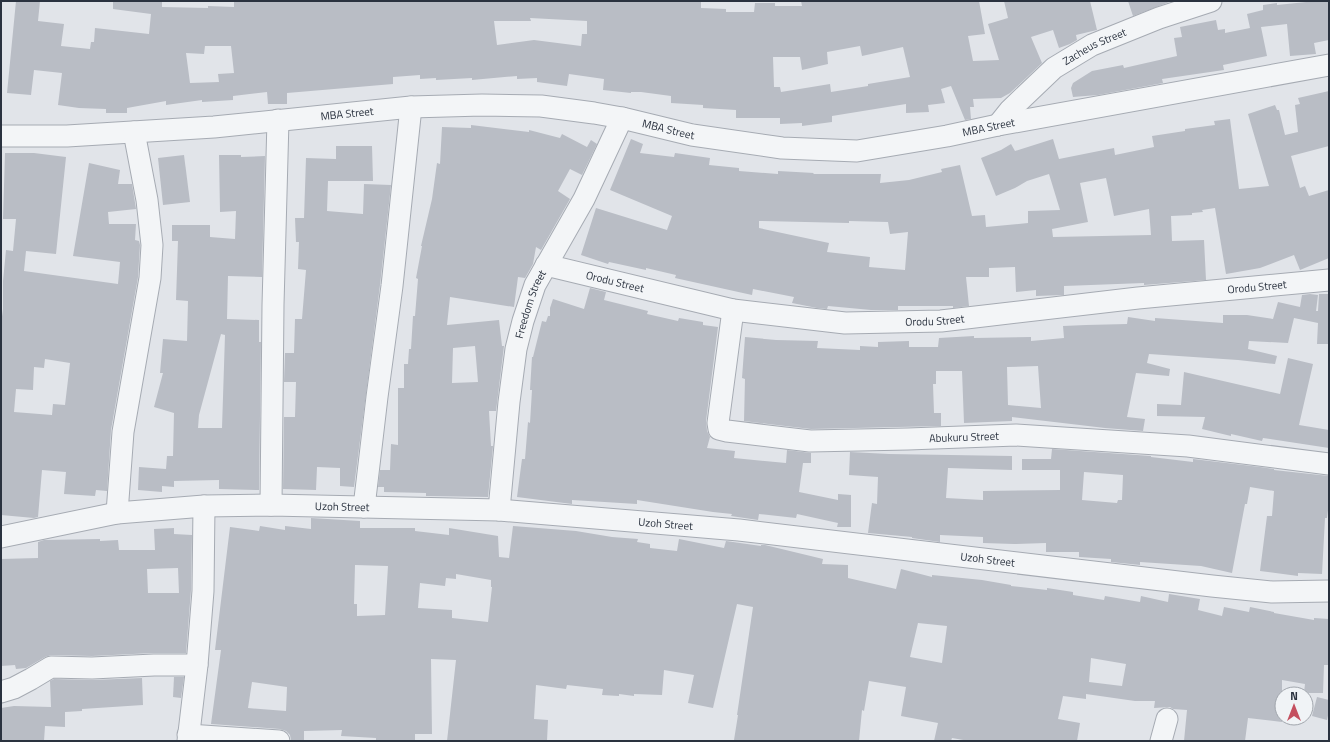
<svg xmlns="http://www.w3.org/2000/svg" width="1330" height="742" viewBox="0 0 1330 742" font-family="'Titillium Web',sans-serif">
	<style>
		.building { fill: #b9bdc5; fill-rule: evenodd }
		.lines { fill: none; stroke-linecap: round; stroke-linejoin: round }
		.minor-casing { stroke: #a6abb3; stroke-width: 23 }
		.minor { stroke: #f3f5f7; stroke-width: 21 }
		.labels { text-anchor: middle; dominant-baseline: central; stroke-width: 3.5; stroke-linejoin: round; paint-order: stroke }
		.street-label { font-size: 11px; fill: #2a323f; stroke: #f0f3f6 }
	</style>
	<rect width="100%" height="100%" fill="#e1e4e9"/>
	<g class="building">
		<path d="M16 1H40L38 21 64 24 61 46 90 49 91 42H94L95 28 149 34 151 14 113 9V1L162 2V7L208 8V6L234 7V1H701V8L726 9V12H754L755 3H775V6H802L801 1H979L985 34 968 36 973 61 999 60 988 24 1008 18 1004 1H1090L1097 30 1076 35 1077 40 1070 44 1059 48 1053 30 1031 37 1042 63 1010 93 1001 98 973 99 974 107H970L971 119 965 120 951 86 941 89 945 103 928 105 929 112 906 113V104L832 116V122L802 126V123L780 124V118H736V110L703 108V105L671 103V96L641 92H631V93L603 90 604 79 569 74 567 86 537 82V78L517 79V76L472 80V78L436 80V78L420 79V75L393 77V84L287 93V104H268L267 92 233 96V100L202 102V100L166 105V101L127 108V113H106V109L79 108 58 105 62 73 34 70 31 95 7 93ZM530 18 587 21V34H582L581 46 534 40 497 45 494 21H531ZM205 46H231L234 73 218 74 219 82 190 83 186 53 204 54ZM860 46 862 56 903 47 910 77 868 84V86L831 92 830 84 781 92 780 87H774L773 57H800L802 70 828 64 827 52Z"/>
		<polygon points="1128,1 1172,1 1133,16"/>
		<polygon points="1316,1 1329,1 1329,40 1314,43 1316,54 1290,56 1287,24 1261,27 1267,56 1223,65 1224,70 1162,79 1163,83 1098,95 1073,97 1071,88 1073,83 1092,71 1123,65 1124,68 1177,56 1174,38 1182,37 1180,27 1216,20 1218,30 1225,29 1225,33 1250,28 1247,14 1263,10 1263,5 1277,3 1277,5"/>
		<path d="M1329 91V146L1291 156 1300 188 1305 186 1309 196 1329 190V258L1300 270 1294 255 1260 268 1226 274 1215 208 1202 210 1203 212 1192 213V215L1171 216 1172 241 1204 240 1206 280 1144 285V283L1064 286V295L1036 296V290L1016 292 1015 267 989 268V277H966L969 306 953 308V306H898V310H871L828 306 827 309 817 308 792 303 794 297 753 289 752 295 675 278 676 275 646 268V270L609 262 608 264 581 255 596 208 667 230 672 216 610 190 631 139 643 144 640 153 674 157 675 153 710 158 709 165 739 168V171L778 174V171L814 173 813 174H881L880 183 909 180 942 172 941 169 960 165 972 216 985 215 986 227 1028 223V211L1060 210 1049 174 1027 181 1015 188 996 196 981 158 1001 150 1011 144 1015 151 1053 139 1059 159 1114 148 1115 155 1154 147 1152 136 1185 131V129L1215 125 1214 121 1230 119 1239 189 1269 186 1248 114 1275 105 1277 110H1279L1285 135 1298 132 1295 105 1300 104 1298 98ZM1106 178 1114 216 1149 209 1151 235 1053 237 1052 229 1088 222 1080 183ZM759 221 849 223V221L888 222 890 234 908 232 905 270 869 267 870 257 827 252 829 243 759 228Z"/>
		<path d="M471 125 529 132V130L560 138 562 134 587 147 591 140 597 144 582 175 570 169 558 191 570 199 541 250 536 247 533 264 525 278 518 277 514 307 450 297 447 325 499 320 502 346H504L496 411H489L491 446H493L488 497 426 496V493L384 492V487H378L380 470H390L391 444 398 445V388H404V364H408L409 349H411L413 316H415L418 279 416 278 422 246H421L432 199 437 163 440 164 442 127 471 128ZM475 346 478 382 452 383 453 348Z"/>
		<polygon points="336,146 372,146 373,181 328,181 327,211 363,214 364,184 391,185 380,285 354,487 340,486 340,468 317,467 316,490 283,489 284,417 295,417 296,382 284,382 285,353 294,353 295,319 302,319 306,270 298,269 299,242 296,242 295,218 304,218 306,158 336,159"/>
		<path d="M5 153H34L66 157 56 254 26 251 24 271 118 284 120 262 73 256 89 163 120 170 118 184H132L136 209 108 212 109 224H136L135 240 139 241 140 245 138 277 111 430 107 491 96 490 95 496 64 494 66 472 42 470 38 517 34 518 1 515V324L3 309V281L6 250 13 251 16 219H3ZM45 359 70 363 65 405 53 404 52 415 14 412 16 389 33 390 34 367 44 368Z"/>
		<polygon points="184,155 190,202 163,205 158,158"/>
		<path d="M219 155H241V157L265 156 262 277 228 276 227 319 259 320V342H261L259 490 219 489V480L174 481V487L162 486V492L138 490 139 467 166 469 167 456H173L174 413 154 407 163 373H160L163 339 187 341 188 301 176 300 178 241H172V225H210V237L235 239 236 211 220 212ZM221 334 225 335 222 428H198L199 415Z"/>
		<polygon points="590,288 606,292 604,300 648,311 647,314 678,321 679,318 703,322 703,325 718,327 706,421 707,431 710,437 707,448 735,451 734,458 786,463 787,450 811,453 811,463 803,463 799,492 838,500 838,494 851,495 851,527 837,527 838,523 797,514 796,518 759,514 758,520 731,516 732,514 713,512 637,500 637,504 572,500 572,504 517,497 522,459 525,459 528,422 530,423 532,390 530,390 532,357 533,357 542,321 546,322 548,316 550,316 550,308 553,299 584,309"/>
		<path d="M1310 294 1318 295 1316 311H1318L1319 294H1329V344H1317L1318 323 1294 318 1288 343 1249 341 1248 349 1277 356 1275 364 1238 360 1149 354 1147 363 1170 369 1169 376 1136 373 1127 417 1145 419 1143 431 1105 428 1012 417V421L964 423 962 371H936V384H933L934 413H941V426L811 429 744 421 745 379 742 378 745 337 776 340 818 341 817 348 860 350V346L878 347V342L909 341V347H938L939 338 974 336V338L1031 337V341L1064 338 1063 326 1086 325 1127 324 1128 317 1155 321V318L1223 323V315H1247L1273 319 1278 302 1300 307 1302 295ZM1038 366 1041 408 1008 405 1007 367Z"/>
		<polygon points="1288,358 1313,364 1299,425 1329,430 1329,448 1263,438 1262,441 1231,434 1231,436 1202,429 1205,417 1157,416 1157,404 1181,405 1184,372 1280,394"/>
		<path d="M1052 449 1151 456V457L1193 462V459L1260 467 1274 469V470L1329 476V503L1327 518H1325L1322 574 1298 573V576L1260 571 1267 516H1272L1274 491 1250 487 1247 504H1245L1232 573 1201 566 1140 562V565L1111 562V559L1079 557V552H1046V543L1014 544 983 543V537L940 535V542L912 538V537L868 533 872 503 877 504 878 477 849 475 850 452 889 454 1012 456V470L948 468 946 498 983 500V491L1060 490V470H1022V459H1051ZM1084 472 1123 475 1122 500H1118L1117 503 1082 500Z"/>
		<path d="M311 518 360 521V528H415V531L449 535V528L498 536 499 557 509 558 513 526 576 531 612 537 638 539 637 542 650 544V548L677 551 679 539 724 548 726 541 761 546V545H765L823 559 822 564 848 565V578L896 589 901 569 932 577V575L982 580 1011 585V586L1047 590V588L1073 592V595L1104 600 1105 596 1140 602 1141 596 1168 602 1169 594 1200 599 1198 610 1222 616 1224 607 1249 612 1250 607 1274 612V613L1314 620V618L1329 619V665H1324L1323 693H1304L1305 684 1282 680V722L1248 718 1245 741H1184L1187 710 1173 709 1170 707 1154 708 1155 701H1135L1086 694V699L1063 696 1058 719 1080 723 1077 741H969L952 738 951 741H934L938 723 901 716 906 687 869 681 864 711 862 710 859 741H745L734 740 738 715H737L753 607 737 604 713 708 688 703 694 675 664 670 662 695 634 694V696L619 694V696L602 695 603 689 567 685 566 689 536 685 534 719 548 720 547 741H447L456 660 431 659 432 734H415V741H376V738L341 736 342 730 304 731V740H291L290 735 286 731 280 729 211 724 221 650H215L230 527 259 531 260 526 285 530V526L311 529ZM355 565 388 566 385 615 357 616V604H354ZM456 574 491 580V587H492L488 622 452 618V610L418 608 420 583 445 586 446 578 456 579ZM918 623 947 626 942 663 910 657ZM1091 658 1126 664 1122 686 1089 682ZM252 682 287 687 286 711 248 708Z"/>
		<path d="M174 528V534L192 535 191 590 186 653H153L92 656 51 655 45 657 26 668 16 669 15 665 1 666V559L38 558V542L44 540 100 539V541L118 540 119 550H155L154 529ZM178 568 179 593H148L147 569Z"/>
		<polygon points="174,677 184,677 181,698 173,697"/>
		<polygon points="142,678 143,705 82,709 82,711 65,712 65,727 45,726 44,741 1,741 1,708 14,706 51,707 50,681 54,679 93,680"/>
		<polygon points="1317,697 1329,700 1329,711 1327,720 1312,716"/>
	</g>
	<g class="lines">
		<g class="minor-casing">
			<g id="minor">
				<path id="s1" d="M998 125 1010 110 1054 68 1092 45 1159 18 1211 1"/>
				<path id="s2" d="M1 136H67L214 127 411 107 482 105 541 106 594 113 622 118 692 135 782 148 857 151 947 136 998 125 1329 65"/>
				<path id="s3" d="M546 265 733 310 845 323 941 321 1138 298 1329 280"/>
				<path id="s4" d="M733 310 718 423 719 429 727 431 810 441 908 439 1016 435 1188 446 1329 464"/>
				<polyline points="271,505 273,305 278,120"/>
				<polyline points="364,507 377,397 392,286 411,107"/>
				<path id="s5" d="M499 510 509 402 516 349 523 321 535 285 584 199 622 118"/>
				<polyline points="117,513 123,432 150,278 152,245 147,200 134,132"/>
				<path id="s6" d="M1 537 117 513 204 506 271 505 499 510 739 530 1212 586 1272 592 1329 591"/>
				<polyline points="1,692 14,688 31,679 51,667 92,668 154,665 197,665"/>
				<polyline points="188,735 279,741"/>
				<polyline points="188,741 197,665 203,591 204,506"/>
				<polyline points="1161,741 1167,719"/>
			</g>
		</g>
		<use href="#minor" class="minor"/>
	</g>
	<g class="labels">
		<g class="street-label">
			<text stroke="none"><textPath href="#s1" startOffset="126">Zacheus Street</textPath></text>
			<text stroke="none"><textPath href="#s2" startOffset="347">MBA Street</textPath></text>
			<text stroke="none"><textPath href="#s2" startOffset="995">MBA Street</textPath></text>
			<text stroke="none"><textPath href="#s2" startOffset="671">MBA Street</textPath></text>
			<text stroke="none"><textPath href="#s3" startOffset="71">Orodu Street</textPath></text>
			<text stroke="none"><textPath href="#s3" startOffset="719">Orodu Street</textPath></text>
			<text stroke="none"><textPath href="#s5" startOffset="209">Freedom Street</textPath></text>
			<text stroke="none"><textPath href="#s3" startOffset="395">Orodu Street</textPath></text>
			<text stroke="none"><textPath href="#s4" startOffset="366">Abukuru Street</textPath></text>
			<text stroke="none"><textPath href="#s6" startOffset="344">Uzoh Street</textPath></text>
			<text stroke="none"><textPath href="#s6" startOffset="668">Uzoh Street</textPath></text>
			<text stroke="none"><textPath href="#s6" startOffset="992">Uzoh Street</textPath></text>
		</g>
	</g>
	<rect width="1330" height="742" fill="none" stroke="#2a323f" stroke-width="4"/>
	<g transform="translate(1294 706)"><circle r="19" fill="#f0f3f6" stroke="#a1a6ad"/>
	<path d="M0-3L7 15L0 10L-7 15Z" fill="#c44f5f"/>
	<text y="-6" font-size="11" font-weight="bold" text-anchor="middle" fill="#2a323f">N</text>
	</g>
</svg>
